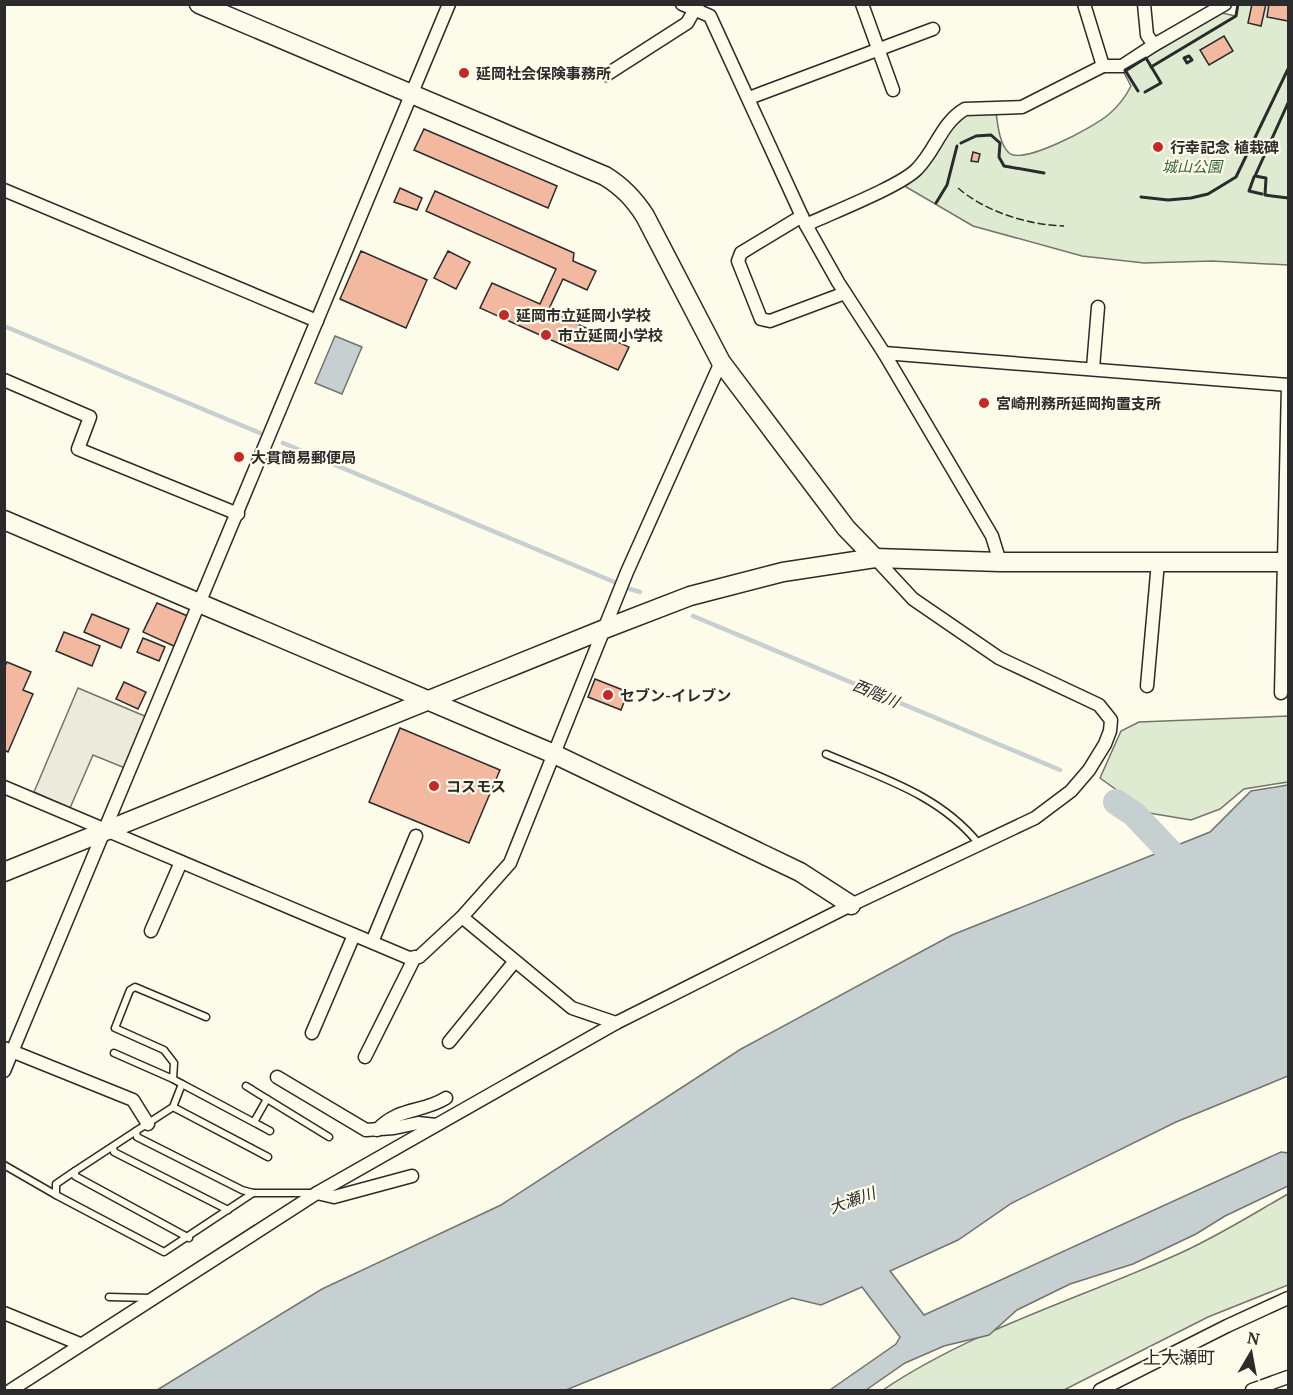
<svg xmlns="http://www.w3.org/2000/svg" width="1293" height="1395" viewBox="0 0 1293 1395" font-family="'PT Serif','Noto Sans JP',serif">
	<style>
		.green { fill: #deebd1; stroke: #74746e; stroke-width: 1.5 }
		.parking { fill: #eceadb; stroke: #74746e; stroke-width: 1.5 }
		.water { fill: #c7d0d0; stroke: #74746e; stroke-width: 1.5 }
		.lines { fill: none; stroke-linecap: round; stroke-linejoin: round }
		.stream { stroke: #c7d0d0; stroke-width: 4.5 }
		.river { stroke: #c7d0d0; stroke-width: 26 }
		.building { fill: #f2b8a0; stroke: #2b2b2b; stroke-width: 1.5 }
		.lane-casing { stroke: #2b2b2b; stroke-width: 9 }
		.street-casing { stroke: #2b2b2b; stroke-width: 15 }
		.secondary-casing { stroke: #2b2b2b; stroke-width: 21 }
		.lane { stroke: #fdfbea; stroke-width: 6 }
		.street { stroke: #fdfbea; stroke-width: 12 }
		.secondary { stroke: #fdfbea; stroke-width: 18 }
		.fence { stroke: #2b2b2b; stroke-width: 1.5; stroke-dasharray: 8 3; stroke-linecap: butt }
		.wall { stroke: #2b2b2b; stroke-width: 3 }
		.poi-dot { fill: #c62828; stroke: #fdfbea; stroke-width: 2 }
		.labels { text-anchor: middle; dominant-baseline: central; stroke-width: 4.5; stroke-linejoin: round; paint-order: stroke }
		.poi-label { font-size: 15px; font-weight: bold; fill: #2b2b2b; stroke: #fdfbea; text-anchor: start }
		.park-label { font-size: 15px; font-style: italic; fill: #34623c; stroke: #fdfbea }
		.water-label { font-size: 16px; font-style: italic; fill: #2b2b2b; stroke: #fdfbea }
		.quarter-label { font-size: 18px; fill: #2b2b2b; stroke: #fdfbea }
	</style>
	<rect width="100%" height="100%" fill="#fdfbea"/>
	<g class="green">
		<path d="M1238 5H1288V265L1212 261 1144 263 1082 256 973 226 901 184 949 124 968 111 996 113C998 125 999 142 1008 152 1021 167 1095 126 1108 115 1119 106 1125 98 1131 86L1123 71 1222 13 1236 16Z"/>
		<polygon points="1288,716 1288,782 1244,789 1220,809 1191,820 1149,813 1100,778 1121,731 1139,722"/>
		<path d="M1288 1194V1285L1208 1317 1064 1390H883C972 1330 1079 1299 1176 1255 1215 1238 1251 1215 1288 1194Z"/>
	</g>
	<polygon class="parking" points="78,688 147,717 125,768 93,755 70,808 34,792"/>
	<g class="water">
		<polygon points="335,336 362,347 342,394 315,383"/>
		<polygon points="1288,785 1288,1076 1176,1122 1012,1203 958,1240 890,1271 924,1315 1281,1152 1288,1153 1288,1186 1225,1216 1196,1234 1133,1264 1070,1284 1017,1310 989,1335 944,1346 905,1363 866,1390 830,1390 896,1344 900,1337 862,1287 821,1305 792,1298 566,1390 157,1390 322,1289 501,1205 741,1049 952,935 1210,832 1251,791"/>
	</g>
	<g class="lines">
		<g class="stream">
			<polyline points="4,326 260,433"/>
			<polyline points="283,443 619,584"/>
			<polyline points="630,589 640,592"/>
			<polyline points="693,616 1060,770"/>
		</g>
		<polyline class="river" points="1116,802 1134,814 1191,874"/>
	</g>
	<g class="building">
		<polygon points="1252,4 1266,4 1261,26 1248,23"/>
		<polygon points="1269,4 1288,4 1288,21 1267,17"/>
		<polygon points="1224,36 1233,51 1209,65 1200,50"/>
		<polygon points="424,129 557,186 548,208 414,150"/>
		<polygon points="973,152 980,154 978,162 971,161"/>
		<polygon points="400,188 422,198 417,210 394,202"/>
		<polygon points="435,191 574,253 573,261 596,271 587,290 563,279 548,311 629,347 618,370 480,308 492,283 540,304 556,269 426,211"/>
		<polygon points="361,251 427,280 406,328 340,299"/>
		<polygon points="448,251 470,262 456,289 434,278"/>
		<polygon points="157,603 190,617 176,647 143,632"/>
		<polygon points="92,614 129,629 121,648 84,632"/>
		<polygon points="64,632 100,646 92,666 56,651"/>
		<polygon points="143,638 165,647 159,661 137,652"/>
		<polygon points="7,662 31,672 23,690 33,694 8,752 4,750 4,668"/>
		<polygon points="595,679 628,692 621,710 588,697"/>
		<polygon points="124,682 146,692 138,709 116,699"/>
		<polygon points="400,728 500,770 469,843 369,802"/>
	</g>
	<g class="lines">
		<g class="lane-casing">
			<g id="lane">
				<path d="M826 754C882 778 940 795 979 844"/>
				<polyline points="114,1053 173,1079"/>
				<polyline points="182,1084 173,1079 174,1063 164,1050 115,1028 130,990 135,987 206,1017"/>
				<polyline points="246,1086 329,1137"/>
				<polyline points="173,1107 268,1157"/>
				<polyline points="254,1122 267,1099"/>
				<polyline points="136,1131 75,1171 75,1176 189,1238"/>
				<polyline points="270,1131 182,1084 173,1107 136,1131 137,1137 242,1190 253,1193 314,1193"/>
				<polyline points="113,1147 114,1152 228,1210"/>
				<polyline points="4,1165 56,1195"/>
				<polyline points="75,1171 56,1184 56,1195 164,1252 253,1193"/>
				<polyline points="109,1297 150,1298"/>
			</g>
		</g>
		<g class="street-casing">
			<g id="street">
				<polyline points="682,4 710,16 806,225 838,282 884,353 992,536 1000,562"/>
				<polyline points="862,4 893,90"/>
				<polyline points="1084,4 1103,66"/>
				<polyline points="1154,45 1225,4"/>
				<polyline points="606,75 687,23 698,4"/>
				<polyline points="749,98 933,29"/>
				<polyline points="4,190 317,321"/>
				<polyline points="802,216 741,253 738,261 761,319 770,321 845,293"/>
				<path d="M806 225C831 213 901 186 917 169 936 150 941 123 965 109L1022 107 1103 66H1122L1154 45 1147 35 1144 4"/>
				<polyline points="884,353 1288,385"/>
				<polyline points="1093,368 1098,307"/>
				<polyline points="4,380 90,417 78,449 238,514"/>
				<polyline points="1147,686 1158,562"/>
				<polyline points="1281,693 1288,385"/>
				<polyline points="4,787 409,958 419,957 462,917 510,863 627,572 721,362"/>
				<polyline points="462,917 572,1008 616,1023"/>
				<polyline points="151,931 181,862"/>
				<polyline points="372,942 416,836"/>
				<polyline points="312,1033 354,935"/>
				<polyline points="449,1042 515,961"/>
				<polyline points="4,1048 133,1100 148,1124"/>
				<polyline points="365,1057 415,957"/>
				<polyline points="4,1071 449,4"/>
				<polyline points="277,1077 366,1130 394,1128 418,1123 436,1125"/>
				<path d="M377 1130C398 1107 422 1113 446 1098"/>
				<polyline points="317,1193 334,1197 412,1176"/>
				<polyline points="4,1313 80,1344"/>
				<polyline points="11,1390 317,1193 616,1023 851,905 1035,818 1071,791 1089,770 1105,744 1110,731 1111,720 1099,705 999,658 913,599 875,558"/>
				<polyline points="1100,1390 1227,1326 1288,1298"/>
				<polyline points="1252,1390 1288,1377"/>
			</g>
		</g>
		<g class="secondary-casing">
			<g id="secondary">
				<path d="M199 4 605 176C623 187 634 199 645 216L721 362 846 528 875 558"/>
				<polyline points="4,520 554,754 800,872 851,905"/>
				<polyline points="4,872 607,628 690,596 783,572 875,558 1000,562 1288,562"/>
			</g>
		</g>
		<use href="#lane" class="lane"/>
		<use href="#street" class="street"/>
		<use href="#secondary" class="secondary"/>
		<path class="fence" d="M958 188C986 212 1028 225 1064 226"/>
		<g class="wall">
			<polygon points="1189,56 1192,60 1187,63 1184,58"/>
			<polyline points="1151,67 1236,16 1238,4"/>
			<polyline points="1138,91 1125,70 1146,58 1161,83 1145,92"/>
			<polyline points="1288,103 1255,176 1266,178 1265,195 1288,198"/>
			<polyline points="961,143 976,136 991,135 1000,143 999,157 1004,166 1044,173"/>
			<polyline points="1254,177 1249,191 1262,194"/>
			<polyline points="1141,197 1168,200 1191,198 1208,194 1236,177 1288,69"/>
			<polyline points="936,203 947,185 957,146"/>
		</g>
	</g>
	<g class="poi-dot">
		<circle cx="464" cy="73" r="6"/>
		<circle cx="1158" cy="147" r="6"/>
		<circle cx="504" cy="315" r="6"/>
		<circle cx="546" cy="335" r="6"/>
		<circle cx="984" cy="403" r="6"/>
		<circle cx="239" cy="457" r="6"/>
		<circle cx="608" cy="695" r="6"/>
		<circle cx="434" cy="786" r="6"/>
	</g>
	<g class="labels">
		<g class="poi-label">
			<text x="476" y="73">延岡社会保険事務所</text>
			<text x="1170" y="147">行幸記念 植栽碑</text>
			<text x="516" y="315">延岡市立延岡小学校</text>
			<text x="558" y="335">市立延岡小学校</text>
			<text x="996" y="403">宮崎刑務所延岡拘置支所</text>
			<text x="251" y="457">大貫簡易郵便局</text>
			<text x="620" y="695">セブン-イレブン</text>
			<text x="446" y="786">コスモス</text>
		</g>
		<g class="park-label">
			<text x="1192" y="166">城山公園</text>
		</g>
		<g class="water-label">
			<text transform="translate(876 693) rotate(23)">西階川</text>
			<text transform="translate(852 1200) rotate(-20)">大瀬川</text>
		</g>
		<g class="quarter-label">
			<text x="1179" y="1357">上大瀬町</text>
		</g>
	</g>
	<rect width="1293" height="1395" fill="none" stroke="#2b2b2b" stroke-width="12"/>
	<g transform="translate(1251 1353) rotate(10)" stroke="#fdfbea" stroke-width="4.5" paint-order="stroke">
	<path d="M0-4.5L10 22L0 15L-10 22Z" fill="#2b2b2b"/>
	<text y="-9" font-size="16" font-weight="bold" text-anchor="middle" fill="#2b2b2b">N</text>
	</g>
</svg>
